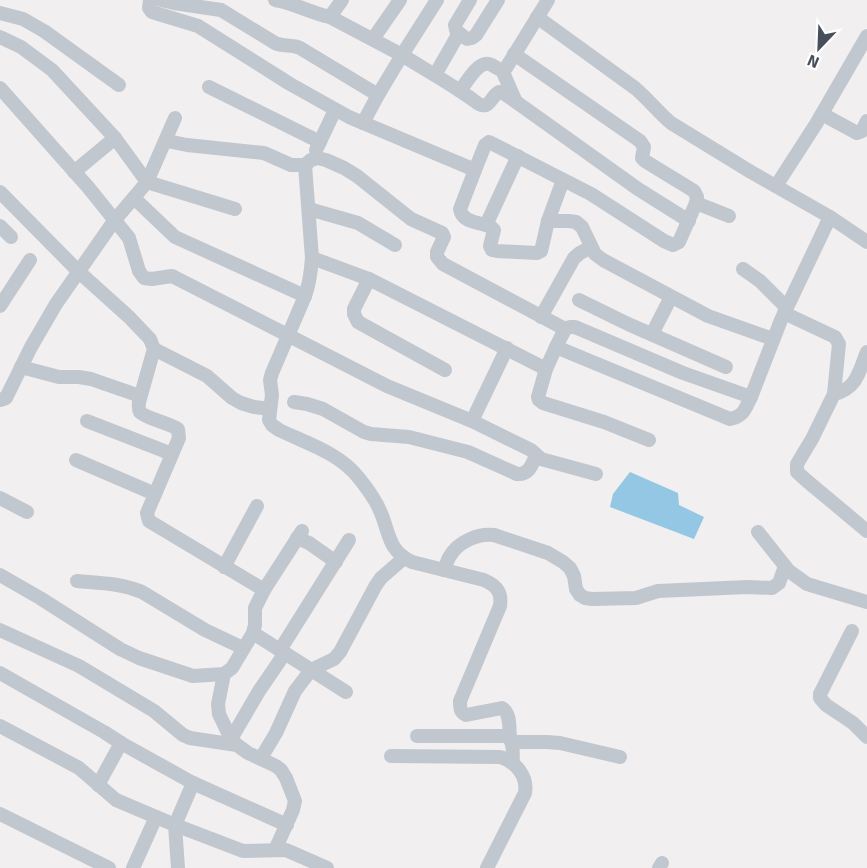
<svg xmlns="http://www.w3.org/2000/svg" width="867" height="868" viewBox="0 0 867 868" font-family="Signika,sans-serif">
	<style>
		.water { fill: #93c7e3 }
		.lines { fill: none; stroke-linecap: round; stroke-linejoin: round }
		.minor { stroke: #c1c7cf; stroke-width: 14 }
	</style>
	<rect width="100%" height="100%" fill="#f1efef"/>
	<polygon class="water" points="630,472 678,493 679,505 704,517 694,539 610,507 613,494"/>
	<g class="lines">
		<g class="minor">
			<polyline points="150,0 149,8 152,12 198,26 290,84 349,117 475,170 485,145 489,142 495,145 591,194 664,241 673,245 679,242 696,203 697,197 694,191 645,161 642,158 644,147 640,141 514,54"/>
			<path d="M161 0 174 3 221 10 275 43C283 47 292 44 300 48L378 95"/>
			<path d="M275 0C294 3 311 13 330 17L402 55 437 0"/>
			<polyline points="0,13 23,19 44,31 119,85"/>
			<polyline points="330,17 342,0"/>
			<path d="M537 17 635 88C648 99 658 112 671 123L751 172 830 217 867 242"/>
			<polyline points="459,33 456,30 455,25 470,0"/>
			<polyline points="0,37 21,47 52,70 115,138 147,182 235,209"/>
			<polyline points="373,39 400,0"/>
			<polyline points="502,70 516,102"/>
			<polyline points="435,75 459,33 467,39 472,38 476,35 498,0"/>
			<polyline points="209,87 320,142"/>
			<polyline points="0,88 88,187 129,238 139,271 144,278 152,279 172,276 387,386 472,421 531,450 541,459 596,474"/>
			<path d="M460 91C466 83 478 61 489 64 494 65 496 69 502 70L506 68 548 0"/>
			<polyline points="822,114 857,133 862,131 867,121"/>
			<path d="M363 123 378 95 402 55C424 69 448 82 469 97 474 100 480 107 486 105 491 103 493 95 499 92L505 94 638 189 689 221"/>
			<polyline points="167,141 187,145 264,153 291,165 305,165 311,160 317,158 326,160 344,168 357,176 411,219 442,233 444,237 437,252 437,257 443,264 565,329 556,347"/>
			<polyline points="316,150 335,110"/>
			<path d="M305 165 312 258C311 271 310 283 305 296L272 373 270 380 272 395 269 420 272 425 279 430C306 443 339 453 358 477 367 488 376 500 381 513 390 535 388 550 412 562L484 580C497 586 502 592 500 606L460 701C460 708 460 712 466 715L502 708C511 713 509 729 510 739"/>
			<path d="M475 170 460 209C462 221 475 222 486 225L518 156"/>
			<polyline points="74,172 115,138"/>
			<polyline points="776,186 816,124 867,36"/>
			<path d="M0 192 79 272 129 317 150 339 154 349 139 402C139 406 138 409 140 412 145 418 169 423 178 429L179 438 147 513 149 521 264 590"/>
			<polyline points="134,198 175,237 305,296"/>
			<polyline points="696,203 729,216"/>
			<polyline points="309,209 358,223 395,245"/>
			<polyline points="548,221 569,221 576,222 582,227 595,254 603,260 708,316 773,339"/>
			<polyline points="486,225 491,227 494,230 490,246 492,250 497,251 537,253 541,251 542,247 548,221 563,180"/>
			<polyline points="0,226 11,237"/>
			<polyline points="312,258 369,279 546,369 538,397 539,400 543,403 604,422 649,440"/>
			<polyline points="743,269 760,281 787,308"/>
			<polyline points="369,279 354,309 354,314 358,322 445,370"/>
			<polyline points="579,300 628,324 726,367"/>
			<polyline points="0,306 30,260"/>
			<polyline points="784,313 835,337 839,344 834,394 812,439 797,464 797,472 807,481 867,531"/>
			<polyline points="541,317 574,258 580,253 591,247"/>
			<polyline points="565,329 570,327 575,327 683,373 751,397"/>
			<polyline points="652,334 671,297"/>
			<polyline points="154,349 207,376 232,398 241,403 254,407 270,409"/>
			<polyline points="21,367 59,377 79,377 91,379 140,396"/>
			<path d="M546 369 556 347 730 419C744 416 745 409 751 397L781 320 830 217"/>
			<path d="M834 394C857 389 859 371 867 352"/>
			<polyline points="0,400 6,398 31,347 56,304 114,221 147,182 175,118"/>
			<path d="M294 402 307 404 323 409 364 432 371 434 409 437 468 452 517 474C529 475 532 465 536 455"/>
			<polyline points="87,421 172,454"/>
			<polyline points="472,421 507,348"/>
			<polyline points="76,460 155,494"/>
			<polyline points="0,498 27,512"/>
			<polyline points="758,532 789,571 807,584 867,602"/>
			<polyline points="297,538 309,543 336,562"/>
			<polyline points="224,567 257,506"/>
			<path d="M444 570C446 566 447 560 450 556 458 542 478 533 494 535L548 553 563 562 570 568 574 576 576 589 580 595 585 598 592 599 636 598 658 591 747 587 772 588 779 583 785 566"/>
			<polyline points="0,575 40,598 120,649 139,658 193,676 224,674 232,668 253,633 255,625 255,608 264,590 302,531"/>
			<path d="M77 581C99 583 121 583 142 592L205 630 243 648"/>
			<polyline points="0,630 79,666 154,711 183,735 190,738 237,745"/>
			<polyline points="852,631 820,694 820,698 826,705 853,723 867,737"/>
			<polyline points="253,633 346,692"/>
			<polyline points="280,650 349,540"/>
			<polyline points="0,673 104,732 121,743 193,783 287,825"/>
			<polyline points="224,674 218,704 219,714 231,739 237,745 248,753 276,766 281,770 286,778 295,801 293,810 275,850"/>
			<polyline points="0,726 79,768 116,800 175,825 178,868"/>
			<path d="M417 736H506C515 741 512 753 513 762"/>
			<polyline points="231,739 259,691 285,653"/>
			<polyline points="512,742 547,742 560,743 620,757"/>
			<path d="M391 756 500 757C515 761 528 776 525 793L487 868"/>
			<polyline points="261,758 276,733 295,691 311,670 334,659 340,652 376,585 381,578 404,558"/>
			<polyline points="193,783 175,825 243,851 286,850 327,868"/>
			<polyline points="98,785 121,743"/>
			<polyline points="0,814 109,868"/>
			<polyline points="133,868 156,817"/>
			<polyline points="659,868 662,863"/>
		</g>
	</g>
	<g transform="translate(819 48) rotate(203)" stroke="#ffffff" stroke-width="4.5" paint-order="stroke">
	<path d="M0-4.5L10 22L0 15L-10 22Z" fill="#494f5a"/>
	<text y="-9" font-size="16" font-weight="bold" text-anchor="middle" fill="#494f5a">N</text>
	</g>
</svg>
